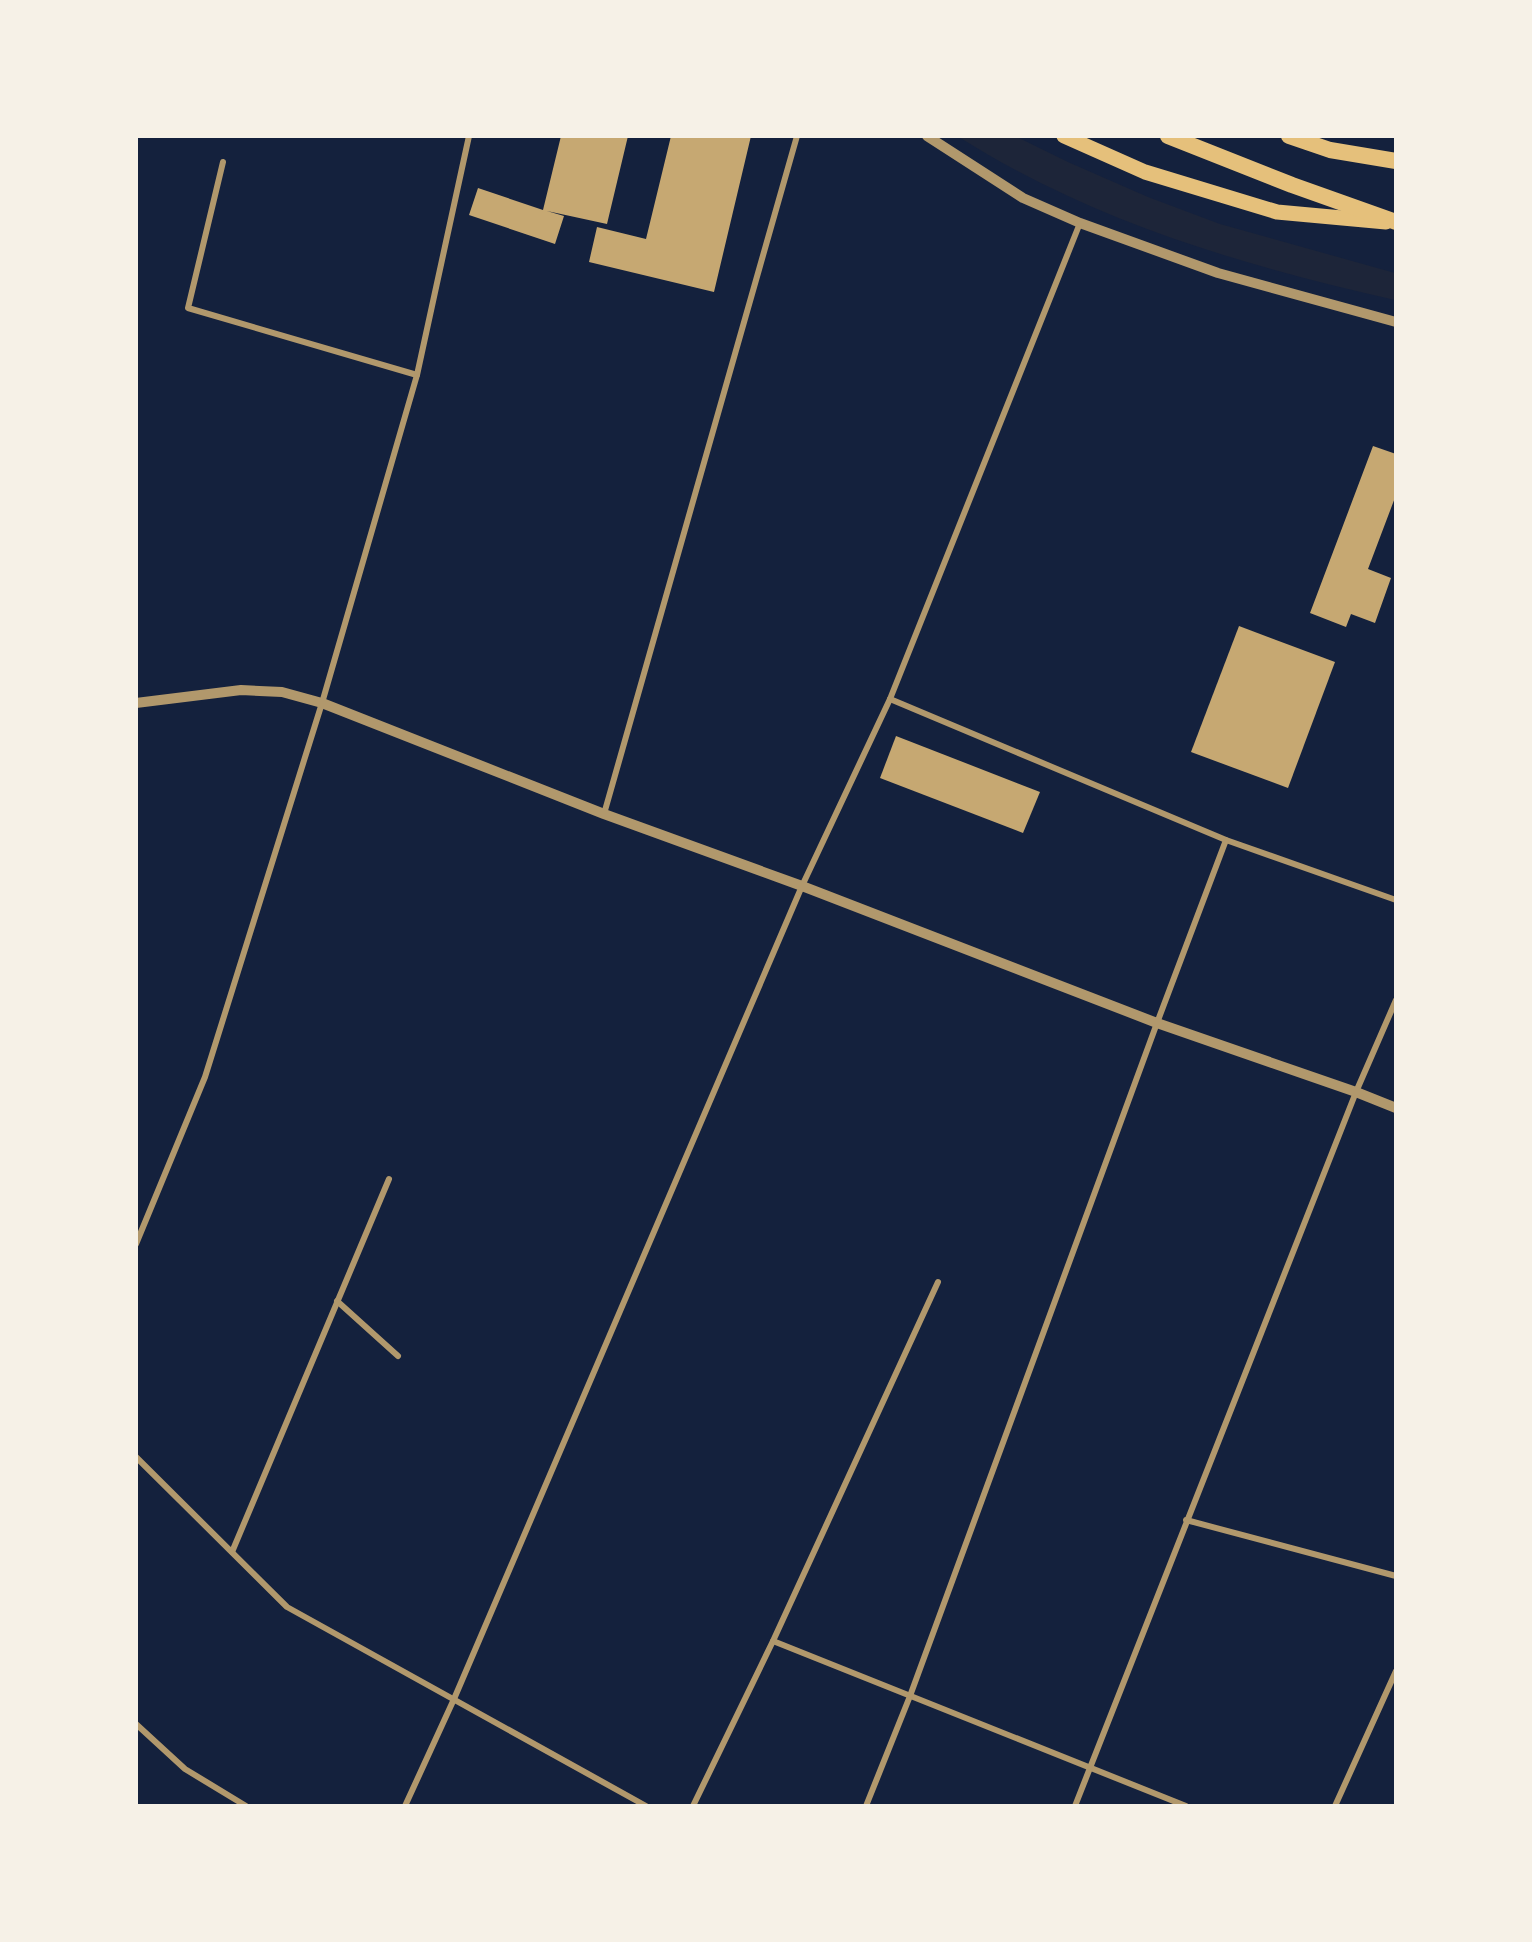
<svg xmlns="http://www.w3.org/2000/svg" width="1532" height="1942" viewBox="0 0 1532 1942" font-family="Rubik,sans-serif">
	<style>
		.green { fill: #1d2539 }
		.building { fill: #c6a872 }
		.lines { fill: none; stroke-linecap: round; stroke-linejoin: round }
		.minor { stroke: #b1986c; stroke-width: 6 }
		.tertiary { stroke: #b1986c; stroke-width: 10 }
		.primary { stroke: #e5c07b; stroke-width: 15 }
		.trunk { stroke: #e5c07b; stroke-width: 16 }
	</style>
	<rect width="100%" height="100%" fill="#14213d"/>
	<path class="green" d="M959 137H1017L1068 162 1148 197 1220 224 1395 273V300C1244 266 1091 221 959 137Z"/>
	<g class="building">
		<polygon points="561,136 628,136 607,224 547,211 564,216 555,244 469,215 478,188 543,210"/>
		<polygon points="671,136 751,136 714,292 589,262 597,227 646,239"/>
		<polygon points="1373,446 1396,454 1396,495 1368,569 1391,578 1375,623 1351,614 1346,627 1310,613"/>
		<polygon points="1239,626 1335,662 1288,788 1191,752"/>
		<polygon points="896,736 1040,792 1023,833 880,778"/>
	</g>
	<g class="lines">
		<g class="minor">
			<polyline points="223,162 188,308 417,375"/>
			<polyline points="890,699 1226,840 1396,900"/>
			<polyline points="604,814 797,136"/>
			<polyline points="136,1244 205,1077 322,703 417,375 469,136"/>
			<polyline points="337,1301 398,1356"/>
			<polyline points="136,1457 287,1607 646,1806"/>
			<polyline points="1186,1520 1396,1576"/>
			<polyline points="232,1552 389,1179"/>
			<polyline points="773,1641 1186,1806"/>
			<polyline points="136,1724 185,1769 246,1806"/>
			<polyline points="405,1806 454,1699 802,886 890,699 1080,223"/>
			<polyline points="693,1806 773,1641 938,1282"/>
			<polyline points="866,1806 910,1696 1157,1023 1226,840"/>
			<polyline points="1075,1806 1356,1092 1396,1000"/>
			<polyline points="1335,1806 1396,1671"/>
		</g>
		<g class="tertiary">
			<polyline points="927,136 1023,198 1080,223 1218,273 1396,322"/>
			<polyline points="136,703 241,690 282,692 322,703 604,814 802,886 1157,1023 1356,1092 1396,1108"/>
		</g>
		<polyline class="primary" points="1064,136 1145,172 1277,212 1386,222"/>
		<g class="trunk">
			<polyline points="1168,136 1292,185 1396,222"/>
			<polyline points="1289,136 1330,150 1396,161"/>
		</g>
	</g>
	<rect width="1532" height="1942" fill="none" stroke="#f6f1e7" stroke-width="276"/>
</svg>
